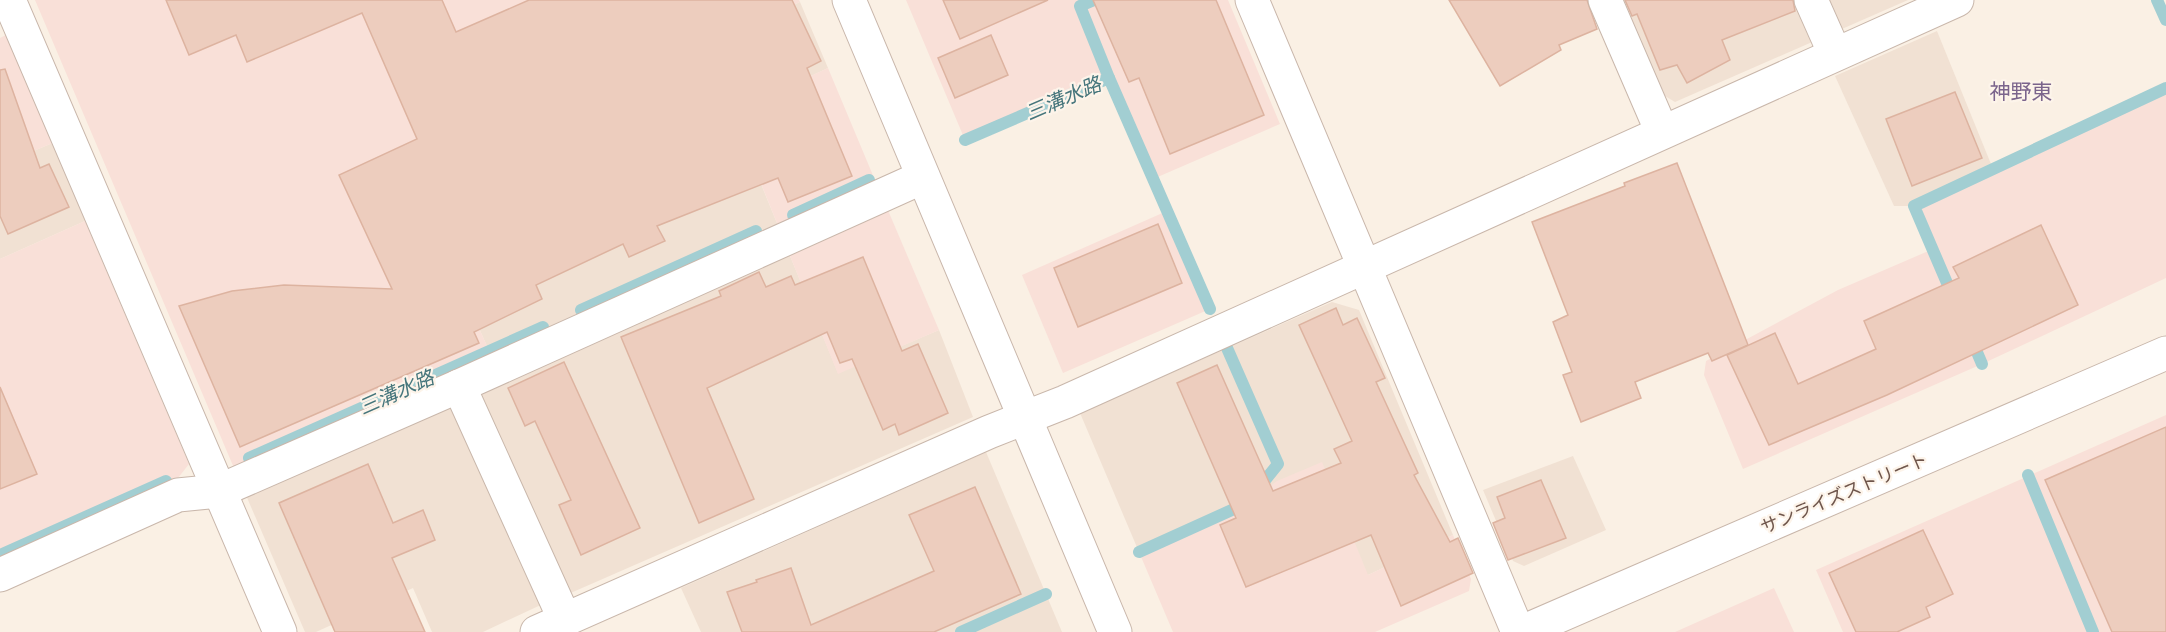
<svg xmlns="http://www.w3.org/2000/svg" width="2166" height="632" viewBox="0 0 2166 632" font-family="Quicksand,'Noto Sans JP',sans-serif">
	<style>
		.residential { fill: #f1e1d3 }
		.commercial { fill: #f9e0d8 }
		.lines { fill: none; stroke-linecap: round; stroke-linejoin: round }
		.stream { stroke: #a2ced2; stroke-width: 12 }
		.building { fill: #edcdbe; stroke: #ddb3a0; stroke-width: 1.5 }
		.minor-casing { stroke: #c9b7ab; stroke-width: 35 }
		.tertiary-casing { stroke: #c9b7ab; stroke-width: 35 }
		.minor { stroke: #fff; stroke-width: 33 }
		.tertiary { stroke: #fff; stroke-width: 33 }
		.labels { text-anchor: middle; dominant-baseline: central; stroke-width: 4.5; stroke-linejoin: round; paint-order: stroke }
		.street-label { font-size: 18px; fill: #6f564c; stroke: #fdf4ea }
		.water-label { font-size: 20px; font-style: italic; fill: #45757b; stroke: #fdf4ea }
		.quarter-label { font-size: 21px; fill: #7b648c; stroke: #fdf4ea }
	</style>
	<rect width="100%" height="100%" fill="#faf0e4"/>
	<g class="residential">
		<polygon points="1617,0 1908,0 1675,102 1655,90"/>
		<polygon points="800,2 828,68 732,113 779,228 491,355 409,172 421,169"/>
		<polygon points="1937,31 1993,169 1914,206 1894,206 1835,76"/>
		<polygon points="55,142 85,221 0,259 0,165"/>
		<polygon points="788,251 838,373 939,330 973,417 566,595 475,388"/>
		<polygon points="1332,302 1359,310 1453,535 1368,575 1246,504 1139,552 1080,413"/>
		<polygon points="455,401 545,603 483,632 432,632 413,588 316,632 305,632 245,493"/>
		<polygon points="986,452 1062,632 701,632 681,588"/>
		<polygon points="1573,456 1606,530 1524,566 1513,561 1483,490"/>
	</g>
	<g class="commercial">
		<polygon points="35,0 799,0 800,2 409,172 491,355 234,468"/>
		<polygon points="906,0 1228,0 1280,124 1153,179 1109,78 965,140"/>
		<polygon points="8,34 55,142 0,165 0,38"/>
		<polygon points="828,68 877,185 779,228 732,112"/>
		<polygon points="2166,88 2166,278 1982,364 1743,469 1704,375 1706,361 1838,290 1933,249 1914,206"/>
		<polygon points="887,208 939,330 838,374 788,251"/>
		<polygon points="1167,211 1210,309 1063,373 1022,275"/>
		<polygon points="85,221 189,464 174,483 0,560 0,259"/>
		<polygon points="2166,415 2166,632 1843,632 1816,570"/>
		<polygon points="1322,462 1368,575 1453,535 1471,579 1469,591 1375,632 1173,632 1139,552 1246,504 1277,481"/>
		<polygon points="1774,588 1794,632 1675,632"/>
	</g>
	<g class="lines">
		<g class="stream">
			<polyline points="2157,0 2166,20"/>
			<polyline points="1109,78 1210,309"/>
			<polyline points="965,140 1109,78 1080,6 1094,0"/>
			<polyline points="793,215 869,180"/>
			<polyline points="1953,297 1914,206 2166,88"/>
			<polyline points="581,310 756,231"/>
			<polyline points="1971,338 1982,364"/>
			<polyline points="1227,348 1278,464 1258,489"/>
			<polyline points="249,458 543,327"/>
			<polyline points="2028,475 2093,632"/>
			<polyline points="1139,552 1245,504"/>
			<polyline points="0,555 166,481"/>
			<polyline points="961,632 1046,594"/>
		</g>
	</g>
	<g class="building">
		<polygon points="166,0 442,0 456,32 529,0 792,0 821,61 807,68 852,176 788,202 778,178 657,226 665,241 629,257 623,244 536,285 542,299 474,332 479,343 240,447 179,306 232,291 284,285 392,289 339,175 417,139 362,13 247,62 236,35 189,55"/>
		<polygon points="943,0 1048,0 960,39"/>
		<polygon points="1093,0 1216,0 1264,115 1170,154 1139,78 1129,82"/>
		<polygon points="1449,0 1587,0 1597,29 1559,45 1561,50 1500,86"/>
		<polygon points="1625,0 1793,0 1795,11 1722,40 1730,60 1687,83 1677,65 1660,70 1637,14 1632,16"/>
		<polygon points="991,35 1008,75 955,98 938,58"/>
		<polygon points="5,69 40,168 49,164 69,207 8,234 0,216 0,70"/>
		<polygon points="1955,92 1982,158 1912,186 1886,119"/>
		<polygon points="1677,163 1748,345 1712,361 1708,353 1635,382 1641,398 1581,422 1563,375 1572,372 1553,322 1568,315 1532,222 1625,186 1624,183"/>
		<polygon points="1158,224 1182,283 1078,327 1054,268"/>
		<polygon points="2041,225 2078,305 1887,395 1769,445 1727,355 1775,333 1798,384 1876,349 1864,321 1959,278 1953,267"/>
		<polygon points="863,257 902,351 918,344 948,413 899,435 895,424 883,430 852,359 840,363 827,332 707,388 754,499 699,523 621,337 721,296 719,291 759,272 766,287 791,276 795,285"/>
		<polygon points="1336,308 1343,325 1357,318 1385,378 1376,382 1418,473 1414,475 1450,542 1458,538 1473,573 1401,606 1371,535 1246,587 1220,525 1236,518 1177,383 1217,365 1273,491 1341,463 1334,449 1352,441 1299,325"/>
		<polygon points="564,362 640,528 581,555 559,505 571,500 535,421 525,426 508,388"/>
		<polygon points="0,387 37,474 0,489"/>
		<polygon points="2166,427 2166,632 2112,632 2045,480"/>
		<polygon points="368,464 393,523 423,510 435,540 392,558 425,632 335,632 279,503"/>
		<polygon points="1541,480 1566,538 1508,560 1493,523 1505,518 1497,497"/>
		<polygon points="975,487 1021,594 934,632 742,632 727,592 757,582 756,580 791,568 811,625 934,571 909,515"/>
		<polygon points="1923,530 1953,594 1926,607 1930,617 1897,632 1856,632 1829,573"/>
	</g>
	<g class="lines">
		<g class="minor-casing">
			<g id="minor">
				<polyline points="1605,0 1662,132"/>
				<polyline points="1811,0 1835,54"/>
				<polyline points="459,386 565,620"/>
				<polyline points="0,575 178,495 219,491 459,386 923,177"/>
				<polyline points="537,632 989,432 1065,402 1957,0"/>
			</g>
		</g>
		<g class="tertiary-casing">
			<g id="tertiary">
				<polyline points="9,0 280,632"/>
				<polyline points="849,0 1115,632"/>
				<polyline points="1252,0 1518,632"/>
				<polyline points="1522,632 2166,353"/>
			</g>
		</g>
		<use href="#minor" class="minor"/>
		<use href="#tertiary" class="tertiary"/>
	</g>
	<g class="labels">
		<g class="street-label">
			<text transform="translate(1844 493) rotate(-23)">サンライズストリート</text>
		</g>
		<g class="water-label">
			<text transform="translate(1063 98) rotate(-23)">三溝水路</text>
			<text transform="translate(396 392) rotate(-24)">三溝水路</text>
		</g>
		<g class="quarter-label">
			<text x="2021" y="91">神野東</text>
		</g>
	</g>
</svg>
